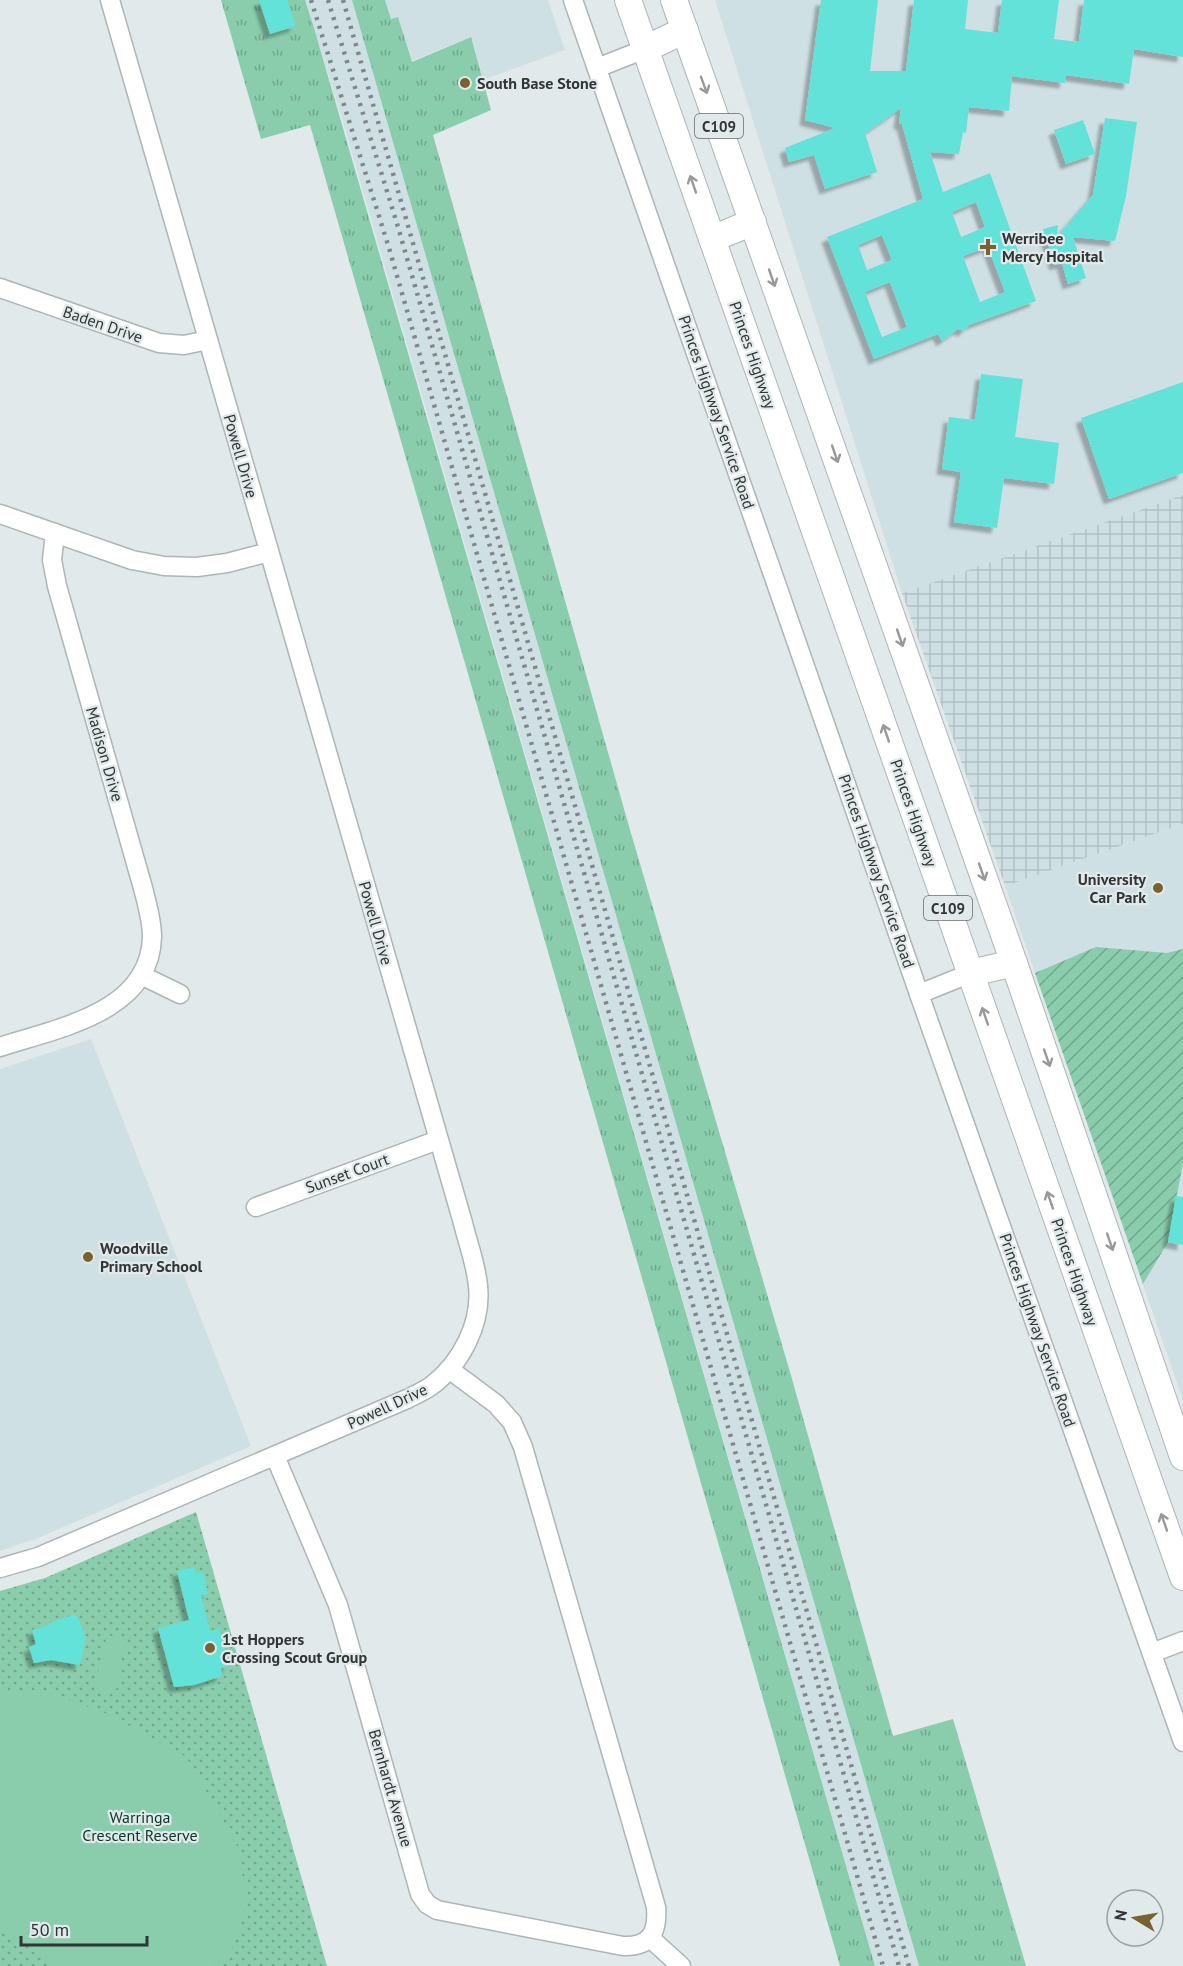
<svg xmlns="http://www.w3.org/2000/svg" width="1183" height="1966" viewBox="0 0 1183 1966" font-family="'PT Sans',sans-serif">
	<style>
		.built { fill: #cfe0e4 }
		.industrial { fill: url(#industrial-grid) }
		.grass { fill: url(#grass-tufts) }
		.park { fill: url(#park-dots) }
		.garden { fill: url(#garden-furrows) }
		.pitch { fill: #89cdac }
		.building { fill: #62e2d9; fill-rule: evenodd; filter: url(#shadow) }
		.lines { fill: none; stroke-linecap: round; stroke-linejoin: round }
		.minor-casing { stroke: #aeb5b6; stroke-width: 21 }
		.highway-casing { stroke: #aeb5b6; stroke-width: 28 }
		.minor { stroke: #fff; stroke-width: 18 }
		.highway { stroke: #fff; stroke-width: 26 }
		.rail { stroke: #818788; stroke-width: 4.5; stroke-dasharray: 3 6; stroke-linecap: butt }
		.oneway { stroke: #989a9a }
		.poi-dot { fill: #786232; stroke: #e1e9ea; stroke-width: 2 }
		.labels { text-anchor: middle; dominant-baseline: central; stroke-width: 4.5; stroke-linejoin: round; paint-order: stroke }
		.shield { fill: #e1e9ea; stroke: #666b6c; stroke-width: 1.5 }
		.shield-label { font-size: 15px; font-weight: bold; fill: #323536 }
		.poi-label { font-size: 16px; font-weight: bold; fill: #323536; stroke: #e1e9ea; text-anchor: start }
		.street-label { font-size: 16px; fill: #323536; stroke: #e1e9ea }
		.park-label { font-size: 16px; fill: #0a3725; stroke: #e1e9ea }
	</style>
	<defs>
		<pattern id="industrial-grid" width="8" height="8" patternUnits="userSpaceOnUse" patternTransform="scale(1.5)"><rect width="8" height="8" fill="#cfe0e4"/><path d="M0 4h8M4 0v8" fill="none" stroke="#b2c1c4"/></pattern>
		<pattern id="grass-tufts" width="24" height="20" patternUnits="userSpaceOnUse" patternTransform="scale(1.5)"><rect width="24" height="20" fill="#89cdac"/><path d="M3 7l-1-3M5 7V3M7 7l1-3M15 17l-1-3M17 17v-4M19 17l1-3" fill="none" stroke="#71a78d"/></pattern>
		<pattern id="park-dots" width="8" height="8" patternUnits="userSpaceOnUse" patternTransform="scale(1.5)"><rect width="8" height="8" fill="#89cdac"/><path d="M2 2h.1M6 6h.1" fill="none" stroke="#71a78d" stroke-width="1.8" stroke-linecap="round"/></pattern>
		<pattern id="garden-furrows" width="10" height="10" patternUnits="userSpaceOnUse" patternTransform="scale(1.5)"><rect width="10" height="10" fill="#89cdac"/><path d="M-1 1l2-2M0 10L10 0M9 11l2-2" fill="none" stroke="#71a78d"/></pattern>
		<filter id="shadow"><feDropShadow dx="-5.5" dy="5.5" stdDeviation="1.5" flood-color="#0004"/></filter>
	</defs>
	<rect width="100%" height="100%" fill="#e1e9ea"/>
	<g class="built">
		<polygon points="305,0 352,0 919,1966 875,1966 343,122"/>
		<polygon points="385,0 548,0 565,50 483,80 470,37 410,62 398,17 391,19"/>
		<polygon points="715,0 1183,0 1183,495 902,593"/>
		<polygon points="1183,824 1183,1400 1005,886"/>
		<polygon points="91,1039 251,1446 38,1538 0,1551 0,1069"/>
	</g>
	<polygon class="industrial" points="1183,495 1183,824 1005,886 902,593"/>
	<g class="grass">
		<polygon points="221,0 305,0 314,28 875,1966 840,1966 310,125 261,139"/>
		<polygon points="352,0 385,0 391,19 398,17 412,62 471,37 491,110 433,135 630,830 790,1372 893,1736 953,1719 1026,1966 919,1966"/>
	</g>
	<polygon class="park" points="196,1512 327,1966 0,1966 0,1591 45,1578"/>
	<polygon class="garden" points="1096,947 1167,953 1183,949 1183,1163 1168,1242 1143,1284 1035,973"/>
	<g class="pitch">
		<polygon points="107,1635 126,1639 115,1695 94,1690"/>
		<polygon points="2,1692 52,1694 110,1715 186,1757 236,1842 248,1902 231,1950 214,1966 56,1966 2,1927 0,1924 0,1694"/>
	</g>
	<g class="building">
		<polygon points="259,0 287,0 296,26 270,34"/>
		<path d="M821 0H878L870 71H906L914 0H968L965 29 998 33 1002 0H1059L1054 39 1079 42 1084 0H1183V57L1134 49 1129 84 1066 75 1065 83 1012 76 1009 111 969 107 966 133 963 132 959 154 930 152 943 192 990 173 1036 301 969 325 964 331 958 329 942 341 938 334 874 359 827 237 923 199 902 124H899L901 108 865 133 877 172 825 189 814 155 789 162 785 148 835 128 805 120ZM976 202 985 227 961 237 952 212ZM882 235 892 260 867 270 858 245ZM988 247 1005 292 980 302 963 256ZM890 282 907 327 882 337 865 292Z"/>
		<polygon points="1105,118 1137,122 1126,196 1115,241 1073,237 1086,278 1068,284 1062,263 1055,265 1043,229 1058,225 1057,237 1093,195"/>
		<polygon points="1083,120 1095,154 1066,164 1054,130"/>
		<polygon points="981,374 1023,379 1015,437 1059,443 1054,484 1004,478 997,528 954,522 961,472 942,469 949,417 975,420"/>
		<polygon points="1183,382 1183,473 1109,499 1081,418"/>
		<polygon points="1176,1196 1183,1197 1183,1245 1168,1242"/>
		<polygon points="194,1567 196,1574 203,1571 208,1594 201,1595 210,1631 219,1628 229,1666 221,1668 222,1676 194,1685 174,1687 158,1628 189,1620 177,1571"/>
		<polygon points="76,1614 86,1637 80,1665 51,1660 34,1663 29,1647 36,1644 32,1630 49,1625 49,1623"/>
	</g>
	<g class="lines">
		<g class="minor-casing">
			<g id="minor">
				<polyline points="573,0 919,994 1183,1742"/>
				<polyline points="597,68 645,49"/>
				<polyline points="0,288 159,343 184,345 208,340"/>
				<polyline points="0,514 132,560 164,566 197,567 227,563 269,552"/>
				<polyline points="141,975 180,994"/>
				<polyline points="919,994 971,973"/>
				<path d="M0 1047C57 1028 150 1013 152 937 152 920 147 904 143 888L57 586 52 560 55 533"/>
				<polyline points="256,1207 438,1140"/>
				<path d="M275 1456 338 1605 420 1894 427 1904 437 1910 623 1946C651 1947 658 1932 656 1907L523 1447 512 1422 496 1404 449 1369"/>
				<path d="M0 1568 38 1557 407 1399C415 1395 424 1391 431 1386 461 1364 482 1323 478 1286 476 1264 468 1244 463 1223L110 0"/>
				<polyline points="1152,1653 1183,1641"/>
				<polyline points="650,1938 681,1966"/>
			</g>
		</g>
		<g class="highway-casing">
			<g id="highway">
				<polyline points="628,0 1183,1577"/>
				<polyline points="674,0 1014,963 1183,1457"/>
				<polyline points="645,49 685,30"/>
				<polyline points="712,239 753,222"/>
				<polyline points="971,973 1014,963"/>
			</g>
		</g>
		<use href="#minor" class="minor"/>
		<use href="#highway" class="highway"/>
		<g class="rail">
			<polyline points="311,0 389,248 883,1966"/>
			<polyline points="328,0 398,227 899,1966"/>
			<polyline points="343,0 909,1966"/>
		</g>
	</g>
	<defs><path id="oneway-shaft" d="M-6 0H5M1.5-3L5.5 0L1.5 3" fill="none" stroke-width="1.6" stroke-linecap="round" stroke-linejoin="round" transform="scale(1.5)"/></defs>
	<g class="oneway">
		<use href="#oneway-shaft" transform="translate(704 85) rotate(70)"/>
		<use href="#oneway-shaft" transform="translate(693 184) rotate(-109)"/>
		<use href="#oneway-shaft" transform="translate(772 278) rotate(71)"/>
		<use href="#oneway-shaft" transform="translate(835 454) rotate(71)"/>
		<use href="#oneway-shaft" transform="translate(900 638) rotate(71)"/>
		<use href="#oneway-shaft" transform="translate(886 733) rotate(-109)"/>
		<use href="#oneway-shaft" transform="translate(982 872) rotate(71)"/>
		<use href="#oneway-shaft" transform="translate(985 1016) rotate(-109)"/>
		<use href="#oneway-shaft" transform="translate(1047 1058) rotate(71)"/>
		<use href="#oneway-shaft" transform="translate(1050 1200) rotate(-109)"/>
		<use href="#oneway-shaft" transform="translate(1110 1242) rotate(71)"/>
		<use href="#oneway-shaft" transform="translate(1164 1522) rotate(-109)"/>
	</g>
	<g class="poi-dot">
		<circle cx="465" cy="83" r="6"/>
		<path d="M985 238h6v6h6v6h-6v6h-6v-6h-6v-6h6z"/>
		<circle cx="1158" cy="888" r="6"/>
		<circle cx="88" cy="1257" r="6"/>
		<circle cx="210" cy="1648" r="6"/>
	</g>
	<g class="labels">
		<g class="shield">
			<rect x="695" y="114" width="48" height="24" rx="4.5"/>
			<rect x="924" y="896" width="48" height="24" rx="4.5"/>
		</g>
		<g class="shield-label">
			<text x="719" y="126">C109</text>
			<text x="948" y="908">C109</text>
		</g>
		<g class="poi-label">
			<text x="477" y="83">South Base Stone</text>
			<text x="1002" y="238">Werribee<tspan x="1002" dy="18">Mercy Hospital</tspan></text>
			<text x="1146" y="879" text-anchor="end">University<tspan x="1146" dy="18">Car Park</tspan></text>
			<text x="100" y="1248">Woodville<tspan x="100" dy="18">Primary School</tspan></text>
			<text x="222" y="1639">1st Hoppers<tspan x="222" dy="18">Crossing Scout Group</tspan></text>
		</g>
		<g class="street-label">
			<text transform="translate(103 324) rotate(19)">Baden Drive</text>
			<text transform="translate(753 355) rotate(71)">Princes Highway</text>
			<text transform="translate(717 412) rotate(71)">Princes Highway Service Road</text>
			<text transform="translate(241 456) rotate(74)">Powell Drive</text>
			<text transform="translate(105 754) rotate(74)">Madison Drive</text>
			<text transform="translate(914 813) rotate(71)">Princes Highway</text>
			<text transform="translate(877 871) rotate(71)">Princes Highway Service Road</text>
			<text transform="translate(376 923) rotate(74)">Powell Drive</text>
			<text transform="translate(347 1173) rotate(-20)">Sunset Court</text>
			<text transform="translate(1075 1272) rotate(71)">Princes Highway</text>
			<text transform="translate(1038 1330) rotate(71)">Princes Highway Service Road</text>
			<text transform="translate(387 1406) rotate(-25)">Powell Drive</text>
			<text transform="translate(391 1788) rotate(74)">Bernhardt Avenue</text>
		</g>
		<g class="park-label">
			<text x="140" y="1817">Warringa<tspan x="140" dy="18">Crescent Reserve</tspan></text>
		</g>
	</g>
	<g transform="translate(1135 1918) rotate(281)"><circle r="28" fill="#e1e9ea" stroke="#9ba1a2" stroke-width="1.5"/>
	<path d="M0-4.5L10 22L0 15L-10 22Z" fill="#786232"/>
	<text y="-9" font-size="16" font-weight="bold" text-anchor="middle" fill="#323536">N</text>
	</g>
	<path d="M21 1936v9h126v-9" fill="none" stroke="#323536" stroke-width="3"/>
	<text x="30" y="1936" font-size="18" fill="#323536" stroke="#e1e9ea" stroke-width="4.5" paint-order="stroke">50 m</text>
</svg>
